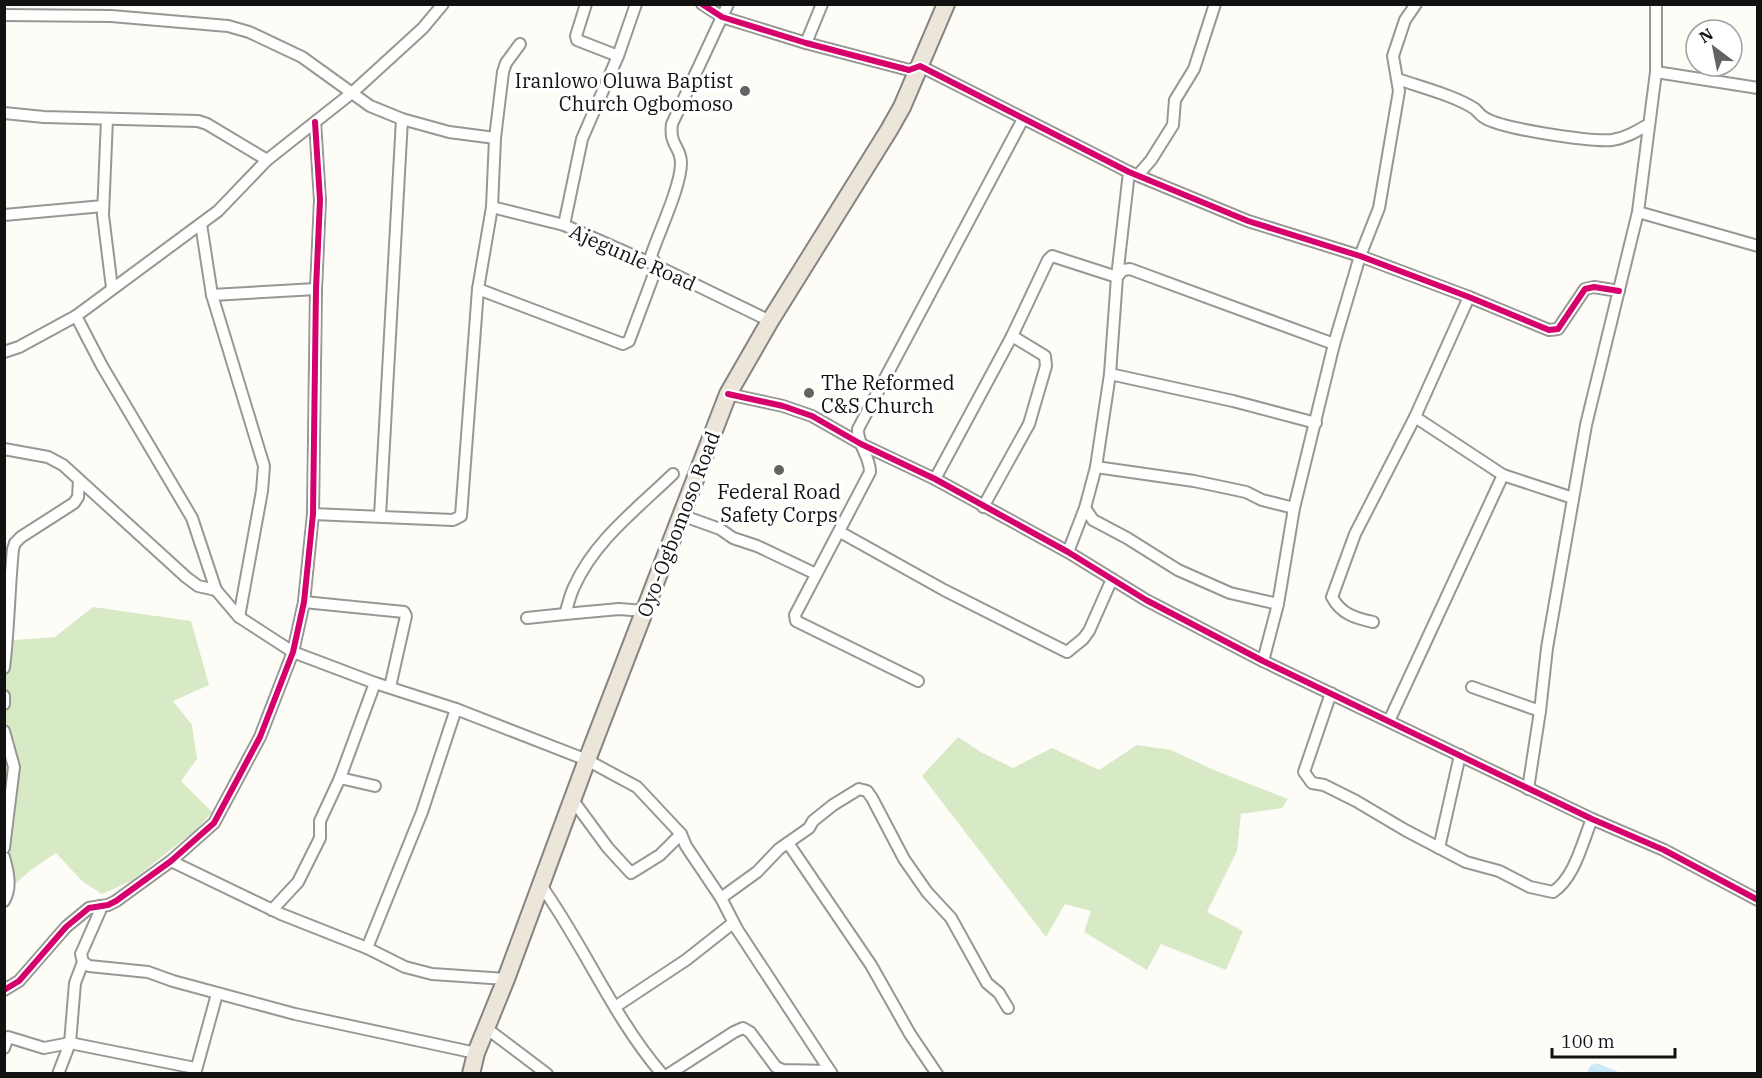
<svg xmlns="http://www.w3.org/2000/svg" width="1762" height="1078" viewBox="0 0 1762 1078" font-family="'IBM Plex Serif',serif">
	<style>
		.forest { fill: #d8eac5 }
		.water { fill: #cde8f7 }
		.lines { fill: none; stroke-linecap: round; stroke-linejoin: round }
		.minor-casing { stroke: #979795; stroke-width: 14 }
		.trunk-casing { stroke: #858482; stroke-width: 20 }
		.minor { stroke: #fffffe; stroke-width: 10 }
		.trunk { stroke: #ece5da; stroke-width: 16 }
		.cycleway-casing { stroke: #fff; stroke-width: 10 }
		.cycleway { stroke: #d6006c; stroke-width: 6 }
		.poi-dot { fill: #646362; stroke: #fff; stroke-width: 2 }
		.labels { text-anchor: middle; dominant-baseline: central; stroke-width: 6; stroke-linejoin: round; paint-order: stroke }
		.poi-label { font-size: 20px; fill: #111; stroke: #fff; text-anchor: end }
		.street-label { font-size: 20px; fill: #111; stroke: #fff }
	</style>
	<rect width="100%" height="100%" fill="#fdfcf7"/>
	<g class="forest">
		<polygon points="93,607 191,621 209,685 173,701 192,725 197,759 181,781 212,812 197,829 131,881 102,894 82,881 56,853 32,869 5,893 5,638 15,640 55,637"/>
		<polygon points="958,737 981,752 1013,768 1052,748 1099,770 1137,745 1171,750 1214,770 1288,799 1282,808 1241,814 1237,851 1207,912 1243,931 1226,970 1161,944 1147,970 1084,932 1091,911 1065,904 1046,937 922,776"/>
	</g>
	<polygon class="water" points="1597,1063 1621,1073 1587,1073 1590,1066"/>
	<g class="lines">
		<g class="minor-casing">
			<g id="minor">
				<polyline points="586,4 576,36 577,40 618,56"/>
				<polyline points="702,4 722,17 806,43 909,70 920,66 1129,172 1248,221 1360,256 1469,297 1549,330 1558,329 1585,289 1594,287 1619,291"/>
				<polyline points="4,15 111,16 228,26 249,32 302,57 370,106 402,119 449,132 495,138"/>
				<polyline points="806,43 822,4"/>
				<polyline points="1656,72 1758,88"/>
				<path d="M1398 79C1420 87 1456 96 1475 109 1478 112 1481 116 1485 118 1503 129 1590 142 1612 140 1626 138 1637 131 1649 124"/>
				<polyline points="4,113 44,117 198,121 207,124 267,160"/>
				<polyline points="107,119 103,215 112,288"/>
				<polyline points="1138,175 1151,160 1173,125 1175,100 1194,69 1215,4"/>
				<polyline points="492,207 564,225 657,266 770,321"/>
				<polyline points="1638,212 1758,246"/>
				<polyline points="4,215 103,206"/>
				<polyline points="201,224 212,295 264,466 262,491 239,617"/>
				<polyline points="564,225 582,139 618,56 636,4"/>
				<path d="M478 289 623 344 629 341 657 266 651 256C659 232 681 186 681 163 681 146 669 146 672 124L728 4"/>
				<polyline points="212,295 316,289"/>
				<polyline points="76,316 102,366 192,518 216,590 239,617 293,652 375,683 456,709 587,760 637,787 681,834 686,846 721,898 737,929"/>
				<polyline points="4,352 19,347 76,316 218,211 267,160 353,92 423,28 443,4"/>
				<polyline points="1110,374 1233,401 1316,423"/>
				<polyline points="728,394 783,406 812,416 861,444 935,479 1068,552 1146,600 1263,661 1592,819 1664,850 1758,900"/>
				<polyline points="1415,417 1503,475 1573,498"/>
				<polyline points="4,449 48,457 63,465 186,577 198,586 216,590"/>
				<polyline points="1096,467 1194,481 1246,492 1262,500 1294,508"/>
				<polyline points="935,479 1012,336 1048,260 1052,256 1117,277 1123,270 1130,269 1334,344"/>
				<polyline points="983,507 1029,424 1046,366 1045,356 1012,336"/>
				<polyline points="1085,508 1093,520 1127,538 1178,570 1230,593 1278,604"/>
				<polyline points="313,514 453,520 461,516 478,289 492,207 495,138 503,72 506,63 520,44"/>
				<polyline points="681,515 720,529 733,538 757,546 816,574"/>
				<polyline points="380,516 402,119"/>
				<polyline points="840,532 944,590 1067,652 1083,639 1089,631 1112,579"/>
				<polyline points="1068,552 1085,508 1096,467 1110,374 1117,277 1129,172"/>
				<polyline points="304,602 404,612 406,616 390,687"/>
				<polyline points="565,614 619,609 644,611"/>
				<path d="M527 618 565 614C568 605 570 595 574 587 595 540 637 509 673 474"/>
				<path d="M1373 622C1355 618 1341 614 1332 597L1355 534 1415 417 1469 297"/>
				<polyline points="1263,661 1278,604 1294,508 1334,344 1360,256 1379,208 1399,91 1393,56 1405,20 1416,4"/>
				<path d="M4 668C9 628 9 589 13 549L15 543 21 537 74 503 78 497 79 480"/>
				<path d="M918 681 796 621 795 615 870 472C870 456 857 444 858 429L1023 119"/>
				<polyline points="1472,687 1540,711"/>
				<path d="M1331 693 1304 772 1312 783 1324 785 1356 801 1405 830 1466 862 1499 871 1530 887 1553 892C1575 877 1582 843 1592 819"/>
				<polyline points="4,696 4,704"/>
				<polyline points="1389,721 1503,475"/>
				<polyline points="4,731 14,767 4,848"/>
				<polyline points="340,778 375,786"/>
				<polyline points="1528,789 1540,711 1547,648 1586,425 1638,212 1656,72 1656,4"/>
				<polyline points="572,799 608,848 631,873 660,855 681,834"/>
				<polyline points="788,843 871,965 910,1034 937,1074"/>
				<polyline points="1439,848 1460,755"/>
				<path d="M4 857C8 871 12 888 4 901"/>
				<polyline points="171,861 281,914 367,948 405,967 432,974 506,979"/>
				<path d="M540 884C584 945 613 1017 662 1074"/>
				<polyline points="721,898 757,872 779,849 809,828 813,821 833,805 859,789 867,791 872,798 904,859 927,892 951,918 987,983 999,993 1008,1008"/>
				<polyline points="100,906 100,911 81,954 83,962 89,966 148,972 173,981 295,1014 476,1053"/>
				<polyline points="272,910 298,882 320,838 320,821 340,778 375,683"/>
				<polyline points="367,948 422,812 456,709"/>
				<polyline points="4,990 19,981 66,927 89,908 108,905 116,901 171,861 214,823 260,737 293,652 304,602 313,514 316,289 320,200 315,122"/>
				<polyline points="615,1007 686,960 733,923 832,1074"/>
				<polyline points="486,1028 547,1074"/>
				<polyline points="4,1048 8,1037 44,1048 70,1043 195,1068"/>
				<polyline points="58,1074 70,1043 75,983 83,962"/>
				<polyline points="195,1074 217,994"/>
				<polyline points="669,1074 734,1032 743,1028 750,1032 776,1067 783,1070 830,1071"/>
			</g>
		</g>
		<g class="trunk-casing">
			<polyline id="trunk" points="471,1074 476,1053 506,979 587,760 728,394 770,321 889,130 902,107 946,4"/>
		</g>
		<use href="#minor" class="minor"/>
		<use href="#trunk" class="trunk"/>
		<g class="cycleway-casing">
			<g id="cycleway">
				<polyline points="702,4 722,17 806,43 909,70 920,66 1129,172 1248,221 1360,256 1469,297 1549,330 1558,329 1585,289 1594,287 1619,291"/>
				<polyline points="728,394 783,406 812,416 861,444 935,479 1068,552 1146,600 1263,661 1592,819 1664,850 1758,900"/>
				<polyline points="4,990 19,981 66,927 89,908 108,905 116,901 171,861 214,823 260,737 293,652 304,602 313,514 316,289 320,200 315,122"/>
			</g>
		</g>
		<use href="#cycleway" class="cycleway"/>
	</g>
	<g class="poi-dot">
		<circle cx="745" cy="91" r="6"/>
		<circle cx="809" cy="393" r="6"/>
		<circle cx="779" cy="470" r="6"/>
	</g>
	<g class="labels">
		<g class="poi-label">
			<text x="733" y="80">Iranlowo Oluwa Baptist<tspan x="733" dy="23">Church Ogbomoso</tspan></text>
			<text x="821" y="382" text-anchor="start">The Reformed<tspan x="821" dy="23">C&amp;S Church</tspan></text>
			<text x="779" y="491" text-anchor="middle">Federal Road<tspan x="779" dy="23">Safety Corps</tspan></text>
		</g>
		<g class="street-label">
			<text transform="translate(633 257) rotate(24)">Ajegunle Road</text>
			<text transform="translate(678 524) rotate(-69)">Oyo-Ogbomoso Road</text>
		</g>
	</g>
	<rect width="1762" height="1078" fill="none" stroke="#111111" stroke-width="12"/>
	<g transform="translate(1714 48) rotate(328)"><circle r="28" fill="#ffffff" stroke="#a0a0a0" stroke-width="1.5"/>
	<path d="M0-4.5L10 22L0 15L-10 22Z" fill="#646362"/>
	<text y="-9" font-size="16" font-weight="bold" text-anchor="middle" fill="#111111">N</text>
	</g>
	<path d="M1552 1048v9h123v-9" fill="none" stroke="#111111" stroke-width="3"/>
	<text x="1561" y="1048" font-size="18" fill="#111111" stroke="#ffffff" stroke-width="4.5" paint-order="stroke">100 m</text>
</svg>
